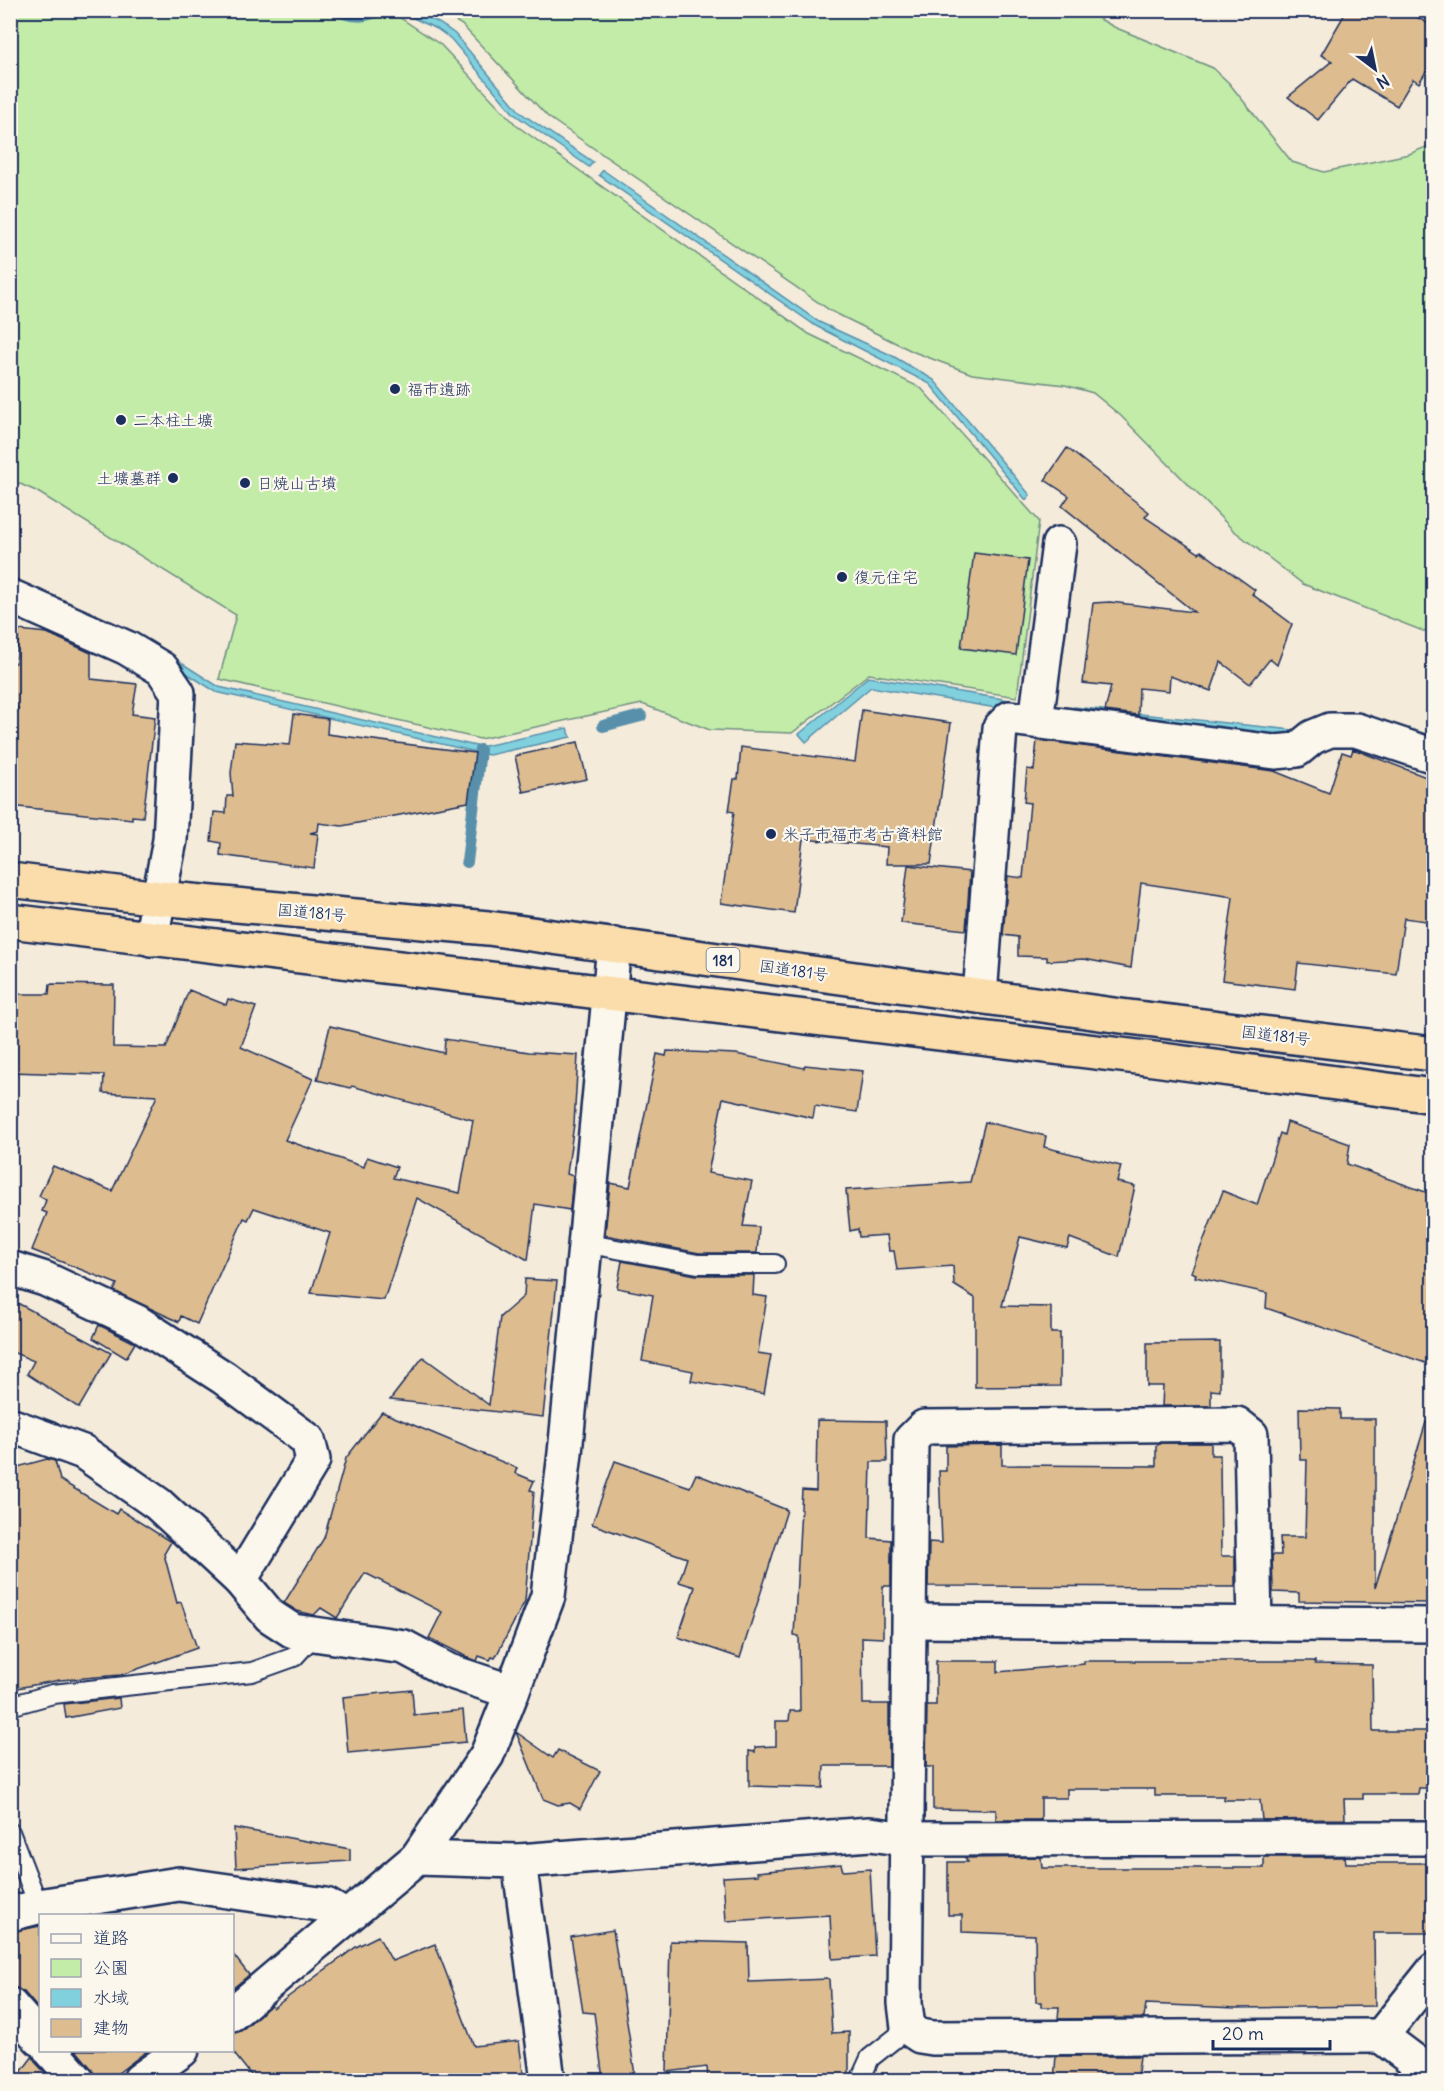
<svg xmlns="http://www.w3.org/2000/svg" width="1444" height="2091" viewBox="0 0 1444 2091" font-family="Delius,'Klee One',sans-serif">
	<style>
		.green { fill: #c2eca7; stroke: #6e8e82; stroke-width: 1.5 }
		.water { fill: #81d0de; stroke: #5890ab; stroke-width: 1.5 }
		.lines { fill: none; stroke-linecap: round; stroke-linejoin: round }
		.stream { stroke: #5890ab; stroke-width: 12 }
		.building { fill: #ddbc90; stroke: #1b2f5e; stroke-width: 1.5 }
		.service-casing { stroke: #1b2f5e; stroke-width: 22 }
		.minor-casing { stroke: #1b2f5e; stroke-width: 38 }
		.trunk-casing { stroke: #1b2f5e; stroke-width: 38 }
		.service { stroke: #fbf7ec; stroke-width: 18 }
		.minor { stroke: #fbf7ec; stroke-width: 33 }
		.trunk { stroke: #fbddab; stroke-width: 33 }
		.poi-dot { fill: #1b2f5e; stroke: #fbf7ec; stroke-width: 2 }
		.labels { text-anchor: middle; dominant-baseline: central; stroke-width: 4.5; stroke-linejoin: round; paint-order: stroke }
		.shield { fill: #fbf7ec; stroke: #5e6b89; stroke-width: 1.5 }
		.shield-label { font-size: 15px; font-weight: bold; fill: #1b2f5e }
		.poi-label { font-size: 16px; fill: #1b2f5e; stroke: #fbf7ec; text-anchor: start }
		.street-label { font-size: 16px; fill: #1b2f5e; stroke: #fbf7ec }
	</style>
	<rect width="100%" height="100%" fill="#f5ebda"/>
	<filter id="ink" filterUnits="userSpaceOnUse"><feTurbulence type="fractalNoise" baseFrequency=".0167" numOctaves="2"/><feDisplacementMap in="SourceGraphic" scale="12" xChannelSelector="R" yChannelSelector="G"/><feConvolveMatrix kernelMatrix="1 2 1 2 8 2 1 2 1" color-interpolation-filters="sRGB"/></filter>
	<g filter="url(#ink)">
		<g class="green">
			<polygon points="11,11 390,11 441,45 517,126 809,334 921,388 1039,521 1017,697 869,674 792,733 710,730 642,704 480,739 219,679 236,615 36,491 11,480"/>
			<polygon points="439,11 1086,11 1114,27 1213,68 1229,83 1292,162 1324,172 1409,154 1433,144 1433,635 1303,584 1233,530 1121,416 1093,393 1065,385 972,374 914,352 831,311 548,117 462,25"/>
		</g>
		<g class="water">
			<path d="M398 11C419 10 438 21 455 34L521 113 593 162 589 167 514 114 451 39 437 29Z"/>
			<polygon points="603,170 819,322 891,355 934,380 1030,495 1026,500 930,384 816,326 599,175"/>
			<polygon points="133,632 219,687 480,747 567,728 571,737 489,755 216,692 130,637"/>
			<polygon points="868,677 1009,700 1009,710 871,687 806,742 799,734"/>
			<polygon points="1074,707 1293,730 1292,740 1073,717"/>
		</g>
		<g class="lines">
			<g class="stream">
				<path d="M335 10C354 17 363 18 381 10"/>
				<polyline points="603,726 641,716"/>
				<polyline points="467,862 480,750"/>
			</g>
		</g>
		<g class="building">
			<polygon points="1347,10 1405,10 1434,27 1434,59 1419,83 1413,79 1397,106 1352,79 1318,120 1288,97 1332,61 1321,55"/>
			<polygon points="1067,448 1149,512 1145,517 1199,553 1201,551 1255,590 1252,594 1292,624 1277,665 1270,659 1250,684 1221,662 1211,691 1170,676 1169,691 1139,688 1138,715 1105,711 1111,686 1083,683 1093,603 1110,602 1194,612 1062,506 1069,496 1045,480"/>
			<polygon points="974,553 1028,560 1016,655 961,648"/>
			<polygon points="19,630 47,633 91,653 91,679 137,684 132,714 155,717 143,817 132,816 132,819 10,806 10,758 18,708 10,707 10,663 16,663"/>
			<polygon points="862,710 951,723 931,864 886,864 887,847 803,839 794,913 721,903 734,812 729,811 734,779 738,779 741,747 855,762"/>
			<polygon points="294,714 328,719 327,734 475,753 468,802 342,826 319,823 318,831 310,833 318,834 314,868 220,855 221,843 211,841 214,812 226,813 227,796 233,796 231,773 235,741 290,745"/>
			<polygon points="1037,740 1274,771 1329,793 1342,752 1351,755 1353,749 1434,780 1434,922 1404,918 1396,974 1298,963 1295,989 1222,980 1233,897 1141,883 1131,968 1084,959 1047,961 1047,957 1018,956 1018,937 1003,935 1008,876 1023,878 1030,803 1024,802 1027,769 1034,770"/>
			<polygon points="578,742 587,779 523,792 515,756"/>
			<polygon points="908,865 970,872 966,930 901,923"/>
			<polygon points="50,984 114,985 113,1047 166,1048 189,990 226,1005 228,999 256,1007 241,1047 313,1079 285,1140 364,1167 367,1157 397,1167 393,1178 460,1193 473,1120 352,1086 350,1088 317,1080 330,1026 444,1053 445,1039 529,1052 578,1055 574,1124 567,1174 573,1176 570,1210 535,1204 528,1260 417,1198 384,1300 311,1293 330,1233 254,1208 248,1220 244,1218 197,1324 181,1316 179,1322 114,1291 117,1284 32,1250 47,1213 42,1211 46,1200 39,1196 53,1166 112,1191 157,1096 103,1093 104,1075 10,1072 10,994 49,994"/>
			<polygon points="667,1051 736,1054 804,1068 805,1065 863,1071 857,1112 815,1106 813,1118 723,1098 708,1173 752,1181 743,1226 759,1227 757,1253 699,1253 605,1235 610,1183 630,1187 657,1054 666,1056"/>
			<polygon points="985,1122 1046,1136 1044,1147 1121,1166 1117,1182 1135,1186 1119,1257 1070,1238 1067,1248 1020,1237 1002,1306 1051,1307 1051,1333 1060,1333 1060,1386 975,1387 975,1298 954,1285 953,1266 897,1270 894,1251 889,1251 887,1235 859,1237 858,1229 850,1231 846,1190 970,1182"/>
			<polygon points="1287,1122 1350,1144 1347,1164 1434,1195 1434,1366 1266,1308 1267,1293 1195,1277 1196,1274 1191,1272 1223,1191 1257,1205 1280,1133 1284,1135"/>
			<polygon points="622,1261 696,1275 754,1275 753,1295 767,1297 758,1353 771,1355 764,1394 691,1381 693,1371 642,1361 653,1295 617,1288"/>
			<polygon points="525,1279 557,1281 543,1417 390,1400 423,1357 489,1405 500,1317 524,1296"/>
			<polygon points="10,1299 111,1353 79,1408 27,1374 34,1361 10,1351"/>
			<polygon points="99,1325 135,1343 126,1358 93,1338"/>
			<polygon points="1220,1342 1220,1391 1211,1390 1211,1406 1162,1406 1163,1386 1147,1386 1147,1343"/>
			<polygon points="1299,1408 1340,1409 1340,1419 1375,1419 1375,1588 1426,1422 1434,1423 1434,1595 1430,1595 1430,1603 1299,1601 1299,1593 1273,1592 1272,1555 1281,1555 1280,1537 1305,1537 1307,1460 1300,1460"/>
			<polygon points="382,1412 517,1468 515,1473 534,1481 530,1490 534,1491 525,1601 495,1658 492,1657 490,1660 479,1656 477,1661 467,1657 429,1638 442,1612 365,1573 337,1618 321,1608 314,1615 297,1611 284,1603 324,1538 346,1458"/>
			<polygon points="817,1420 886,1421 887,1462 871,1462 869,1538 891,1540 891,1586 883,1586 883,1638 862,1637 863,1704 889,1704 889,1766 824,1766 823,1788 749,1786 749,1751 755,1752 755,1747 776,1746 776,1721 789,1721 790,1711 800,1711 799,1636 794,1635 802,1490 816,1491"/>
			<polygon points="1161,1443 1211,1443 1211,1455 1220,1455 1221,1556 1235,1556 1235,1587 928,1586 929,1542 942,1543 939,1471 946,1471 946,1446 1002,1445 1002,1465 1156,1466 1156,1446"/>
			<polygon points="47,1459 55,1461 60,1480 116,1514 119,1509 171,1542 164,1554 177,1603 181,1602 197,1648 121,1675 60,1680 17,1688 10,1639 10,1469"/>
			<polygon points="615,1461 690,1487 696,1474 787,1510 740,1658 678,1637 695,1587 679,1582 687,1558 592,1524"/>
			<polygon points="936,1661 998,1661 998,1672 1084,1664 1084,1661 1315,1661 1315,1664 1372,1665 1373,1731 1434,1731 1434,1788 1419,1788 1418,1794 1363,1794 1363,1799 1344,1799 1345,1819 1262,1820 1260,1800 1224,1800 1224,1796 1155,1796 1155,1789 1067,1789 1067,1798 1041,1798 1041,1820 996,1820 996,1810 933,1809 933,1767 926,1767 927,1705 936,1705"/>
			<polygon points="412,1690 414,1715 463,1710 466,1742 348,1753 343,1697"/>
			<polygon points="119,1698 120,1708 66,1718 64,1704"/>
			<polygon points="516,1732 553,1758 558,1750 600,1771 580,1809 570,1803 558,1805 543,1799"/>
			<polygon points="234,1828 350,1849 350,1861 236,1868"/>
			<polygon points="1041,1857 1042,1868 1264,1868 1264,1857 1345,1857 1346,1863 1434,1863 1434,1933 1374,1933 1375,2006 1236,2008 1146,2004 1144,2018 1058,2019 1059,2007 1041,2007 1041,2002 1036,2002 1035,1935 962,1932 962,1915 948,1915 948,1862 968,1862 965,1858"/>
			<polygon points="841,1864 843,1871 870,1869 875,1956 832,1959 830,1915 726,1921 723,1877 758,1875 757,1872"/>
			<polygon points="40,1926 40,2011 24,1992 10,1987 10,1932"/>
			<polygon points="613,1930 635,2075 603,2079 594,2013 583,2012 571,1937"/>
			<polygon points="378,1936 392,1961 435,1944 474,2046 519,2041 524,2080 255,2080 232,2051 232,2032 244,2028 271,2005 273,2008 356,1947"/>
			<polygon points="670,1941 748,1943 749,1982 829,1979 832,2033 849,2032 849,2078 708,2080 707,2067 667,2072"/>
			<polygon points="232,1953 249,1975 232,1989"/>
			<polygon points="76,2050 148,2050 109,2080 95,2080 91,2068"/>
			<polygon points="33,2056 36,2063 52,2080 15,2080"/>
			<polygon points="1056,2056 1140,2056 1137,2080 1054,2080"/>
		</g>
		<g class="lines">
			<g class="service-casing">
				<g id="service">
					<polyline points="584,1243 698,1264 775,1264"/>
					<polyline points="10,1706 53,1694 252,1672 294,1657 315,1634"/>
					<polyline points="10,1832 39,1907"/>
					<polyline points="860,2080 870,2058 908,2028"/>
				</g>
			</g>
			<g class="minor-casing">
				<g id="minor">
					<polyline points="10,596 127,648 162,669 178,693 170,840 151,939"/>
					<polyline points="1036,721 1059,544"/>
					<polyline points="980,996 1000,728 1010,718 1275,752 1297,750 1313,737 1330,730 1356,730 1434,756"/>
					<polyline points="10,1268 45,1279 137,1322 224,1378 308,1440 313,1460 240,1580"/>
					<polyline points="10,1425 83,1452 158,1504 240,1580 270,1616 293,1631 404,1647 449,1671 512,1692 487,1755 417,1858 232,2014"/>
					<polyline points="911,1621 1434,1625"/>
					<polyline points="1255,1624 1251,1435 1237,1424 924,1427 911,1440 905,2003 908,2028 920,2036 933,2038 1381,2036"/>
					<polyline points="512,1692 548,1596 565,1453 614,945"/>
					<polyline points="417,1858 519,1861 548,2080"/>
					<polyline points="519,1861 870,1834 907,1839 1434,1838"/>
					<polyline points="10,1914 45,1905 179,1884 326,1905 346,1917"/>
					<polyline points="1434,1970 1381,2036 1434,2076"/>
					<polyline points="10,2005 40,2039"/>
					<polyline points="50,2050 77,2080"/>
					<polyline points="140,2080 182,2050"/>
				</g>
			</g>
			<g class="trunk-casing">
				<g id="trunk">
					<polyline points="10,880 159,898 488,928 1121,1016 1434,1054"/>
					<polyline points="10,921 1154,1059 1434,1096"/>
				</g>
			</g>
			<use href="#service" class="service"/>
			<use href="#minor" class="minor"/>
			<use href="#trunk" class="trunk"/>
		</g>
	</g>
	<g class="poi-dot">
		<circle cx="395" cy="389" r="6"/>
		<circle cx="121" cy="420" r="6"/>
		<circle cx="173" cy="478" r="6"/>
		<circle cx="245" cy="483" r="6"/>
		<circle cx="842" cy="577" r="6"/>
		<circle cx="771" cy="834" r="6"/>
	</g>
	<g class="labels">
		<rect class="shield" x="706.5" y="948" width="33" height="24" rx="4.5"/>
		<g class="shield-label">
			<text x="723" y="960">181</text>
		</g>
		<g class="poi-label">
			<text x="407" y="389">福市遺跡</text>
			<text x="133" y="420">二本柱土壙</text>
			<text x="161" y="478" text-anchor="end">土壙墓群</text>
			<text x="257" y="483">日焼山古墳</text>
			<text x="854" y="577">復元住宅</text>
			<text x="783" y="834">米子市福市考古資料館</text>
		</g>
		<g class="street-label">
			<text transform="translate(312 912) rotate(5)">国道181号</text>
			<text transform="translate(794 970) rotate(8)">国道181号</text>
			<text transform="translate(1276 1035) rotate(7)">国道181号</text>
		</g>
	</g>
	<rect width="1444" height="2091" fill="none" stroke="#fbf7ec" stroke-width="36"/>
	<rect x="18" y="18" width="1408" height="2055" fill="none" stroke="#1b2f5e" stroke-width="2" filter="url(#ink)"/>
	<rect x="39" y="1914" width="195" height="138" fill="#fbf7ec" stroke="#a1a7b3" stroke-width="1.5"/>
	<rect x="51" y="1934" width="30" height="9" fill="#fbf7ec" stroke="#a1a7b3" stroke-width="1.5"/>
	<text x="93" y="1944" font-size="18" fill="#1b2f5e">道路</text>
	<rect x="51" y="1959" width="30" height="18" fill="#c2eca7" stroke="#a1a7b3" stroke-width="1.5"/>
	<text x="93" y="1974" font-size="18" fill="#1b2f5e">公園</text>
	<rect x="51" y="1989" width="30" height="18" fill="#81d0de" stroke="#a1a7b3" stroke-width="1.5"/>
	<text x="93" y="2004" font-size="18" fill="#1b2f5e">水域</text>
	<rect x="51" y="2019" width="30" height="18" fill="#ddbc90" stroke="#a1a7b3" stroke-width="1.5"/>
	<text x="93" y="2034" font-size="18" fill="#1b2f5e">建物</text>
	<g transform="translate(1375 69) rotate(148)" stroke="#fbf7ec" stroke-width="4.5" paint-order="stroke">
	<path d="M0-4.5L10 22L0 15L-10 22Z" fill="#1b2f5e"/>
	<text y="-9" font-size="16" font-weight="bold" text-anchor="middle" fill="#1b2f5e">N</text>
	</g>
	<path d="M1213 2040v9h117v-9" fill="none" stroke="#1b2f5e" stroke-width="3"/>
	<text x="1222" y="2040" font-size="18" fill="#1b2f5e" stroke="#fbf7ec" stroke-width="4.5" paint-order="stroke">20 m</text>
</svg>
